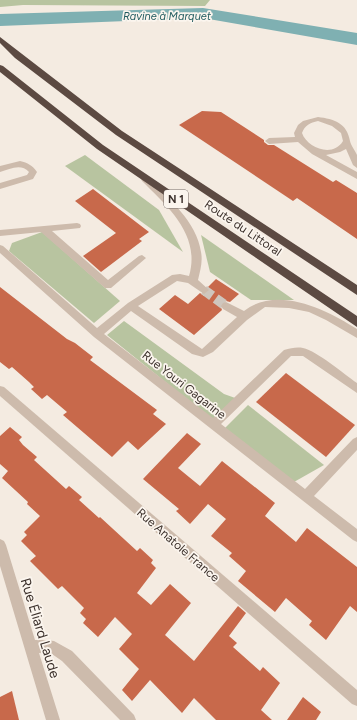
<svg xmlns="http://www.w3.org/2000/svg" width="357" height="720" viewBox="0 0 357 720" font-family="Figtree,sans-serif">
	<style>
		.green { fill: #b8c4a0 }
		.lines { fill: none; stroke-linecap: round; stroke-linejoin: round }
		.river { fill: #7fb0b2; fill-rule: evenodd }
		.building { fill: #c8694b }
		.minor-tunnel { stroke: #cfc6bd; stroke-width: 10; stroke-dasharray: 10 4.5; stroke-linecap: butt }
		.minor { fill: #cdbbac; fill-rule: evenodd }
		.highway { fill: #5c4a42; fill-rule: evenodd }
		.labels { text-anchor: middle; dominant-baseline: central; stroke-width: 3.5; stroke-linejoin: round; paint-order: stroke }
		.far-water-label { font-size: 11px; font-style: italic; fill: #1f5a5e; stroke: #fbf5ee }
		.shield { fill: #fbf5ee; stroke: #756b66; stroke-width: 1 }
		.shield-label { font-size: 11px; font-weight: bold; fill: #3b302b }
		.street-label { font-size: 12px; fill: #3b302b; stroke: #fbf5ee }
		.near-street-label { font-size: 14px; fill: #3b302b; stroke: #fbf5ee }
	</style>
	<rect width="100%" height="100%" fill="#f4ebe1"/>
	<g class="green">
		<polygon points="0,0 210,0 205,6 23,5 0,7"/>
		<polygon points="85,155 159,210 183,252 65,166"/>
		<polygon points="42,232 120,301 94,323 9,251 12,243"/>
		<polygon points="201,235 294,300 251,300 210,272"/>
		<polygon points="124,321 224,394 238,399 214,421 107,335"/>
		<polygon points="248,405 324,465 294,482 224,429"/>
	</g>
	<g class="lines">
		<polygon class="river" points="203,8 357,33 357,45 203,18 0,26 0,14"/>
	</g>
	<g class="building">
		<polygon points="202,111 221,112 264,140 264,142 268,145 274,145 333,182 336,180 357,193 357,239 297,198 293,201 179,125"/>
		<polygon points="93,189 149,232 139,239 142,241 101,272 83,256 116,233 75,201"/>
		<polygon points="216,279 239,294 230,302 226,301 222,302 220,305 222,310 194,335 159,309 175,295 188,304 200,293 204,296 210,291 208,287"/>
		<polygon points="0,287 67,339 75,343 93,357 90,360 157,410 153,414 166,424 138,450 128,441 112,457 63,415 67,412 47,395 42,399 31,389 34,387 29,382 12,367 9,369 0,362"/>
		<polygon points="286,373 355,425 326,457 256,402"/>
		<polygon points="10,427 22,437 19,440 23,445 37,457 34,460 66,489 69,486 82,497 79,500 99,518 100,517 137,551 140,548 153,560 151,563 156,568 137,593 151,605 170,584 191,603 165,635 194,661 238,606 246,613 229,636 237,643 233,647 260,671 263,667 280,683 261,710 272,720 216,720 194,698 182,713 150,680 132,701 122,690 139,669 119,649 132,634 115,617 98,637 83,623 86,619 80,613 84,608 62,586 58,589 30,561 36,556 21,541 27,535 24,532 40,516 27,504 28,502 2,478 8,471 0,464 0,436"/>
		<polygon points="187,433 201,444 178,468 200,486 222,461 275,503 265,516 296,542 307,528 357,567 357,612 350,606 326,640 309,625 312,621 286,598 275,612 238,581 246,571 229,556 232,553 211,536 226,519 208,504 190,524 176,511 179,509 143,479"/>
		<polygon points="12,691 19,720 0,720 0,697"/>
		<polygon points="303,697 321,712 316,720 287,720"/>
	</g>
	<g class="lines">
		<polyline class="minor-tunnel" points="204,290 226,306"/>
		<g class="minor">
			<path d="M318 117C334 119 347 123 350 141 351 146 355 150 357 155 357 159 357 164 357 168L353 165 346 149 340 152 326 155 357 172V179L312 154 298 142 269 144 265 141 269 138 295 137 294 133 298 125 303 121ZM318 121 332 126 341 133 343 141C333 158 307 148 302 133 305 125 310 123 318 121Z"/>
			<path d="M20 161C28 163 32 165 37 172L33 179 0 189V183L27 175 29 172C21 163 10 169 0 172V166Z"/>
			<path d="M145 176 148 177C168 198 197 222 201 252 203 262 200 271 198 280L209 290 204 294 188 283 177 281 138 306 202 349 237 317 223 309 221 306 223 303 226 302 244 311C277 285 326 309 357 329V338L326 320 309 312 289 308 265 307 247 320 213 352 203 357 192 354 131 311 104 334 213 418 284 350C291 348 297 347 303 348 317 351 344 374 357 383V393L303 356H291L221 424 305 489 353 439 357 437V450L314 496 357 529V542L353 540 94 337 0 253V245L3 246 97 328 128 303 172 275 180 274 189 276C201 235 168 207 142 181L141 179Z"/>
			<polygon points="77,223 80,224 81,226 80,228 52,231 108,280 139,256 142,255 146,258 111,288 105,288 41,232 0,236 0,230"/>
			<polygon points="0,386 4,387 357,690 357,706 352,704 0,396"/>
			<polygon points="0,539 4,541 6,545 35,640 46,640 54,641 72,651 134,715 136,720 120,720 62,661 52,654 39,653 60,720 46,720 0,566"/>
		</g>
		<g class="highway">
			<polygon points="0,37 122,131 357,285 357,295 116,135 15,58 0,43"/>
			<polygon points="0,65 3,66 103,145 357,316 357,327 97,149 0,72"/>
		</g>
	</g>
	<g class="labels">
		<g class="far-water-label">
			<text x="167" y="16">Ravine à Marquet</text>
		</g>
		<rect class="shield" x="164" y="190" width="24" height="18" rx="3"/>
		<g class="shield-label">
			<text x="176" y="199">N 1</text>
		</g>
		<g class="street-label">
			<text transform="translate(243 228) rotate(34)">Route du Littoral</text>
			<text transform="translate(184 385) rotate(38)">Rue Youri Gagarine</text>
			<text transform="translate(178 545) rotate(41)">Rue Anatole France</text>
		</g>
		<g class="near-street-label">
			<text transform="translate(40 628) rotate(73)">Rue Éliard Laude</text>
		</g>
	</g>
</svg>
